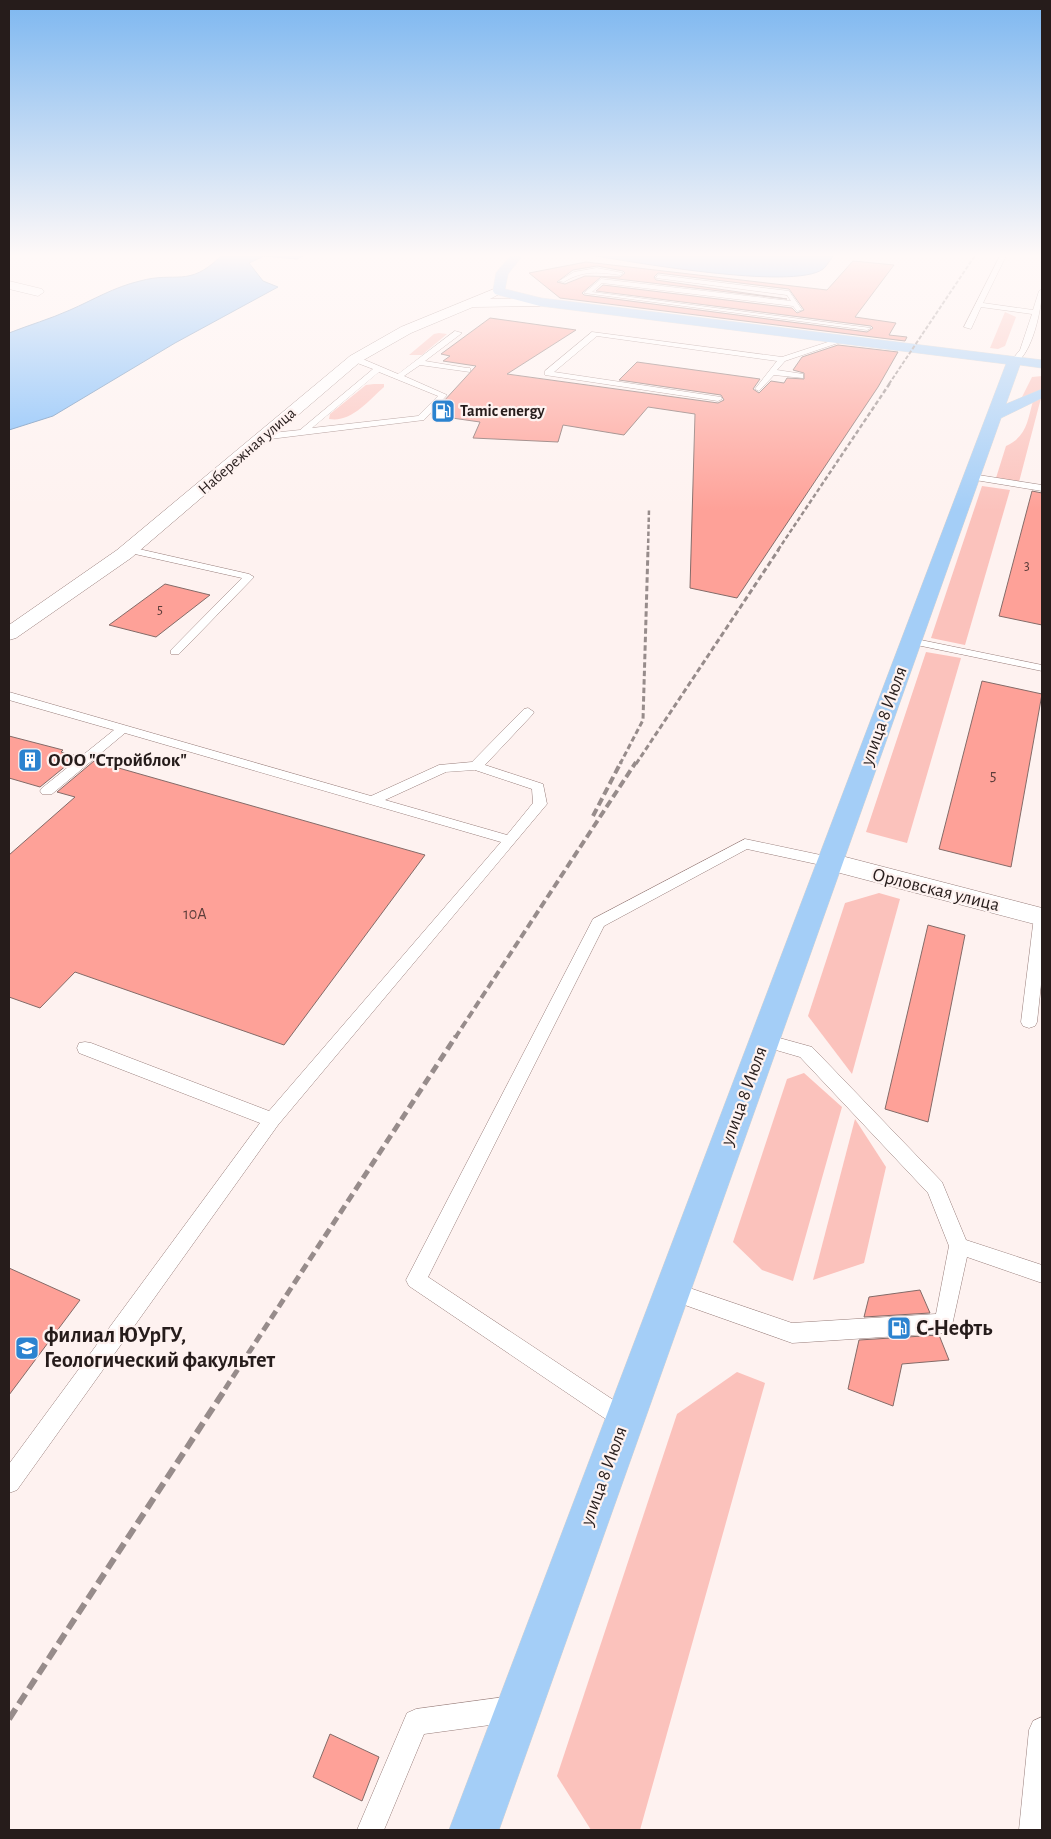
<svg xmlns="http://www.w3.org/2000/svg" width="1051" height="1839" viewBox="0 0 1051 1839" font-family="'Alegreya Sans',sans-serif">
	<style>
		.green { fill: #fbc2bc }
		.water { fill: #7dbcfb; stroke: #638cb8 }
		.building { fill: #fea198; stroke: #846b68; fill-rule: evenodd }
		.lines { fill: none; stroke-linecap: round; stroke-linejoin: round }
		.service-casing { stroke: #987e7b; stroke-width: 1 }
		.minor-casing { stroke: #987e7b; stroke-width: 1 }
		.tertiary-casing { stroke: #987e7b; stroke-width: 1 }
		.primary-casing { stroke: #d4d2d1; stroke-width: 1 }
		.service { fill: #fff; fill-rule: evenodd }
		.minor { fill: #fff; fill-rule: evenodd }
		.tertiary { fill: #fff; fill-rule: evenodd }
		.primary { fill: #a4cef7; fill-rule: evenodd }
		.rail-far5 { stroke: #978c8b; stroke-width: 2; stroke-dasharray: 4 2; stroke-linecap: butt }
		.rail-far4 { stroke: #978c8b; stroke-width: 2.5; stroke-dasharray: 4.5 2.5; stroke-linecap: butt }
		.rail-far3 { stroke: #978c8b; stroke-width: 3; stroke-dasharray: 5.5 3; stroke-linecap: butt }
		.rail-far2 { stroke: #978c8b; stroke-width: 4; stroke-dasharray: 8 4; stroke-linecap: butt }
		.rail-far1 { stroke: #978c8b; stroke-width: 5; stroke-dasharray: 9 5; stroke-linecap: butt }
		.rail { stroke: #978c8b; stroke-width: 6; stroke-dasharray: 12 6; stroke-linecap: butt }
		.labels { text-anchor: middle; dominant-baseline: central; stroke-width: 4.5; stroke-linejoin: round; paint-order: stroke }
		.far-number-label { font-size: 14px; fill: #5c3d3a }
		.far-poi-label { font-size: 16px; font-weight: bold; fill: #261c1b; stroke: #fef2f0; text-anchor: start }
		.far-street-label { font-size: 16px; fill: #261c1b; stroke: #fef2f0 }
		.number-label { font-size: 16px; fill: #5c3d3a }
		.street-label { font-size: 19px; fill: #261c1b; stroke: #fef2f0 }
		.poi-label { font-size: 19px; font-weight: bold; fill: #261c1b; stroke: #fef2f0; text-anchor: start }
		.near-poi-label { font-size: 22px; font-weight: bold; fill: #261c1b; stroke: #fef2f0; text-anchor: start }
	</style>
	<rect width="100%" height="100%" fill="#fef2f0"/>
	<g class="green">
		<polygon points="1005,312 1016,317 1005,346 998,349 990,348"/>
		<polygon points="439,333 447,334 422,355 409,355 434,334"/>
		<polygon points="1042,376 1042,389 1021,399 1032,377"/>
		<path d="M374 384H384V387C368 401 351 423 329 419L330 414 366 385Z"/>
		<path d="M1041 398 1019 482 996 478 1006 446C1027 436 1027 422 1033 401Z"/>
		<polygon points="982,486 1010,490 965,645 931,638"/>
		<polygon points="926,652 961,658 907,843 866,832"/>
		<polygon points="879,893 900,899 852,1074 808,1016 845,903"/>
		<polygon points="804,1073 842,1107 793,1281 762,1270 733,1242 787,1079"/>
		<polygon points="855,1119 886,1167 864,1263 813,1280"/>
		<polygon points="737,1372 765,1383 640,1830 591,1830 557,1776 677,1414"/>
	</g>
	<g class="water">
		<path d="M220 254H307L297 259 264 256 249 263 263 281 278 287 175 343 53 416 9 430V333C29 325 50 319 70 310 93 300 114 287 140 281 176 271 188 288 220 257Z"/>
		<path d="M585 254H835C831 258 827 266 823 269 794 291 625 261 585 254Z"/>
	</g>
	<g class="building">
		<path d="M853 261 894 265 855 317 896 323 889 335 907 337 905 341 560 298 529 273 586 262 827 290ZM597 266 623 271 625 273 620 277 585 276 565 284 557 282 573 270ZM658 273 789 289 804 310 797 313 792 308 603 285 596 291 871 326 873 328 867 332 584 295 582 293 601 277 787 299 656 280 654 277Z"/>
		<polygon points="490,318 576,330 507,374 718,403 724,400 721,395 619,380 637,362 760,379 753,389 759,393 771,381 784,383 787,378 804,379 804,373 793,370 802,357 838,345 898,352 878,387 737,598 690,588 695,414 648,407 624,435 563,425 558,442 473,438 480,422 431,415 476,366 443,361 450,356 441,354"/>
		<polygon points="1032,491 1042,493 1042,625 999,616"/>
		<polygon points="165,584 210,595 156,637 109,625"/>
		<polygon points="982,681 1042,694 1011,867 939,849"/>
		<polygon points="9,736 63,750 61,752 78,756 40,787 9,778"/>
		<polygon points="94,761 425,855 284,1045 75,972 40,1008 9,997 9,855 75,797 57,792"/>
		<polygon points="928,925 965,935 928,1122 885,1109"/>
		<polygon points="9,1268 80,1300 9,1395"/>
		<polygon points="920,1290 930,1313 864,1317 869,1297"/>
		<polygon points="939,1335 949,1360 902,1364 893,1406 848,1389 859,1340"/>
		<polygon points="330,1734 379,1757 362,1801 313,1777"/>
	</g>
	<g class="lines">
		<g class="service-casing">
			<g id="service">
				<path d="M1001 254H1007L983 303 1033 310 1039 291 1042 289C1042 308 1032 356 1014 364L1010 362 1020 350 1032 314 981 307 971 329 964 327Z"/>
				<path d="M597 268 623 273 620 275C599 272 583 270 564 282L559 281 574 272Z"/>
				<polygon points="658,275 789,291 802,310 797,311 793,306 602,283 592,292 871,328 867,330 584,293 601,279 791,301 787,295 656,278"/>
				<path d="M455 331 462 333 425 361 467 368H470V372L420 365 404 376 447 395 424 420 262 440 258 437 262 434 300 430 373 369 352 361V357H358L398 374ZM379 372 438 396 418 416 312 428Z"/>
				<polygon points="592,332 782,357 837,339 844,341 785,361 777,370 803,374 803,378 774,375 759,391 755,389 777,361 597,336 554,372 721,397 722,399 718,401 545,375 545,371"/>
				<polygon points="972,474 1042,485 1042,491 969,479 967,477"/>
				<polygon points="130,547 249,574 254,577 179,654 171,654 171,650 242,578 126,552 126,548"/>
				<polygon points="911,638 1042,665 1042,671 907,643 905,641"/>
				<path d="M9 692 371 796 439 765 472 762 524 709 528 708 534 712 532 715 485 765 543 784 547 804 278 1125 17 1490 9 1493V1464L260 1123 79 1053 77 1048 79 1043 85 1042 91 1043 269 1111 501 842 125 733 52 794H42L40 791 42 788 114 730 9 700ZM475 770 532 789 533 803 507 835 385 800 446 772Z"/>
				<polygon points="745,839 830,857 837,862 830,867 747,849 604,926 428,1277 633,1413 636,1421 633,1429 625,1432 409,1286 406,1280 593,919"/>
				<polygon points="1041,912 1042,975 1037,1022 1035,1026 1029,1028 1023,1026 1021,1022 1034,917 1036,913"/>
				<polygon points="765,1034 812,1047 942,1182 966,1240 1042,1265 1042,1283 967,1257 951,1330 944,1333 792,1343 665,1298 662,1291 665,1284 672,1282 792,1323 936,1314 949,1246 928,1193 800,1057 759,1045 757,1040 759,1035"/>
				<polygon points="512,1696 521,1700 525,1709 521,1718 512,1722 424,1734 384,1830 357,1830 407,1713 416,1709"/>
				<polygon points="1042,1717 1042,1830 1019,1830 1029,1730 1033,1721"/>
			</g>
		</g>
		<g class="minor-casing">
			<polygon id="minor" points="9,281 42,289 44,292 38,296 9,289"/>
		</g>
		<g class="tertiary-casing">
			<g id="tertiary">
				<polygon points="499,287 503,288 505,291 490,299 540,298 546,302 540,306 473,307 411,333 360,362 131,558 16,638 9,640 9,625 117,550 350,356 401,327"/>
				<polygon points="830,853 1042,908 1042,926 821,868 817,862 821,856"/>
			</g>
		</g>
		<g class="primary-casing">
			<polygon id="primary" points="512,254 524,254 508,274 505,289 541,298 1042,360 1042,368 1020,365 1006,404 1042,389 1042,398 1001,418 499,1830 449,1830 1006,364 540,306 495,294 493,291 496,273"/>
		</g>
		<use href="#service" class="service"/>
		<use href="#minor" class="minor"/>
		<use href="#tertiary" class="tertiary"/>
		<use href="#primary" class="primary"/>
		<polyline class="rail-far5" points="889,384 976,254"/>
		<g class="rail-far4">
			<polyline points="648,550 649,509"/>
			<polyline points="778,550 890,383"/>
		</g>
		<g class="rail-far3">
			<polyline points="620,764 643,720 648,549"/>
			<polyline points="636,764 779,549"/>
		</g>
		<g class="rail-far2">
			<polyline points="593,816 621,762"/>
			<polyline points="455,1038 636,762"/>
		</g>
		<polyline class="rail-far1" points="225,1389 456,1036"/>
		<polyline class="rail" points="9,1719 226,1388"/>
	</g>
	<linearGradient id="sky" x2="0" y2="1"><stop stop-color="#7db7f0"/><stop offset="0.5" stop-color="#fff9f8"/><stop offset="1" stop-color="#fff9f8" stop-opacity="0"/></linearGradient>
	<rect width="1051" height="511" fill="url(#sky)"/>
	<defs>
		<g id="fuel-square" transform="scale(1.25)"><rect x="-9" y="-9" width="18" height="18" rx="4" fill="#2b83d0" stroke="#fef2f0"/><path d="M-5.5-6h7V0h2V4h1.3V-2.5L3-4.5l.8-.8L6-3V5H2.5V1h-1V6h-7ZM-4.2-4.7v3.2H.2V-4.7Z" fill="#fff"/></g>
		<g id="building-square" transform="scale(1.25)"><rect x="-9" y="-9" width="18" height="18" rx="4" fill="#2b83d0" stroke="#fef2f0"/><path d="M-4-6H4V6H1V3H-1V6H-4ZM-2.5-4.3h1.7v1.8h-1.7ZM.8-4.3h1.7v1.8H.8ZM-2.5-1h1.7V.8h-1.7ZM.8-1h1.7V.8H.8Z" fill="#fff"/></g>
		<g id="university-square" transform="scale(1.25)"><rect x="-9" y="-9" width="18" height="18" rx="4" fill="#2b83d0" stroke="#fef2f0"/><path d="M0-5L7-2L0 1L-7-2ZM-4 1L0 2.5L4 1V4Q0 6-4 4Z" fill="#fff"/></g>
	</defs>
	<g fill-rule="evenodd">
		<use href="#fuel-square" x="443" y="411"/>
		<use href="#building-square" x="30" y="760"/>
		<use href="#fuel-square" x="899" y="1328"/>
		<use href="#university-square" x="27" y="1348"/>
	</g>
	<g class="labels">
		<g class="far-number-label">
			<text x="1027" y="566">3</text>
			<text x="160" y="610">5</text>
		</g>
		<g class="far-poi-label">
			<text x="460" y="411">Tamic energy</text>
		</g>
		<g class="far-street-label">
			<text transform="translate(247 451) rotate(-41)">Набережная улица</text>
		</g>
		<g class="number-label">
			<text x="993" y="775">5</text>
			<text x="195" y="914">10А</text>
		</g>
		<g class="street-label">
			<text transform="translate(884 716) rotate(-70)">улица 8 Июля</text>
			<text transform="translate(936 890) rotate(14)">Орловская улица</text>
			<text transform="translate(744 1096) rotate(-70)">улица 8 Июля</text>
			<text transform="translate(604 1476) rotate(-70)">улица 8 Июля</text>
		</g>
		<g class="poi-label">
			<text x="48" y="760">ООО "Стройблок"</text>
		</g>
		<g class="near-poi-label">
			<text x="916" y="1328">С-Нефть</text>
			<text x="44" y="1335">филиал ЮУрГУ,<tspan x="44" dy="25">Геологический факультет</tspan></text>
		</g>
	</g>
	<rect width="1051" height="1839" fill="none" stroke="#261c1b" stroke-width="20"/>
</svg>
